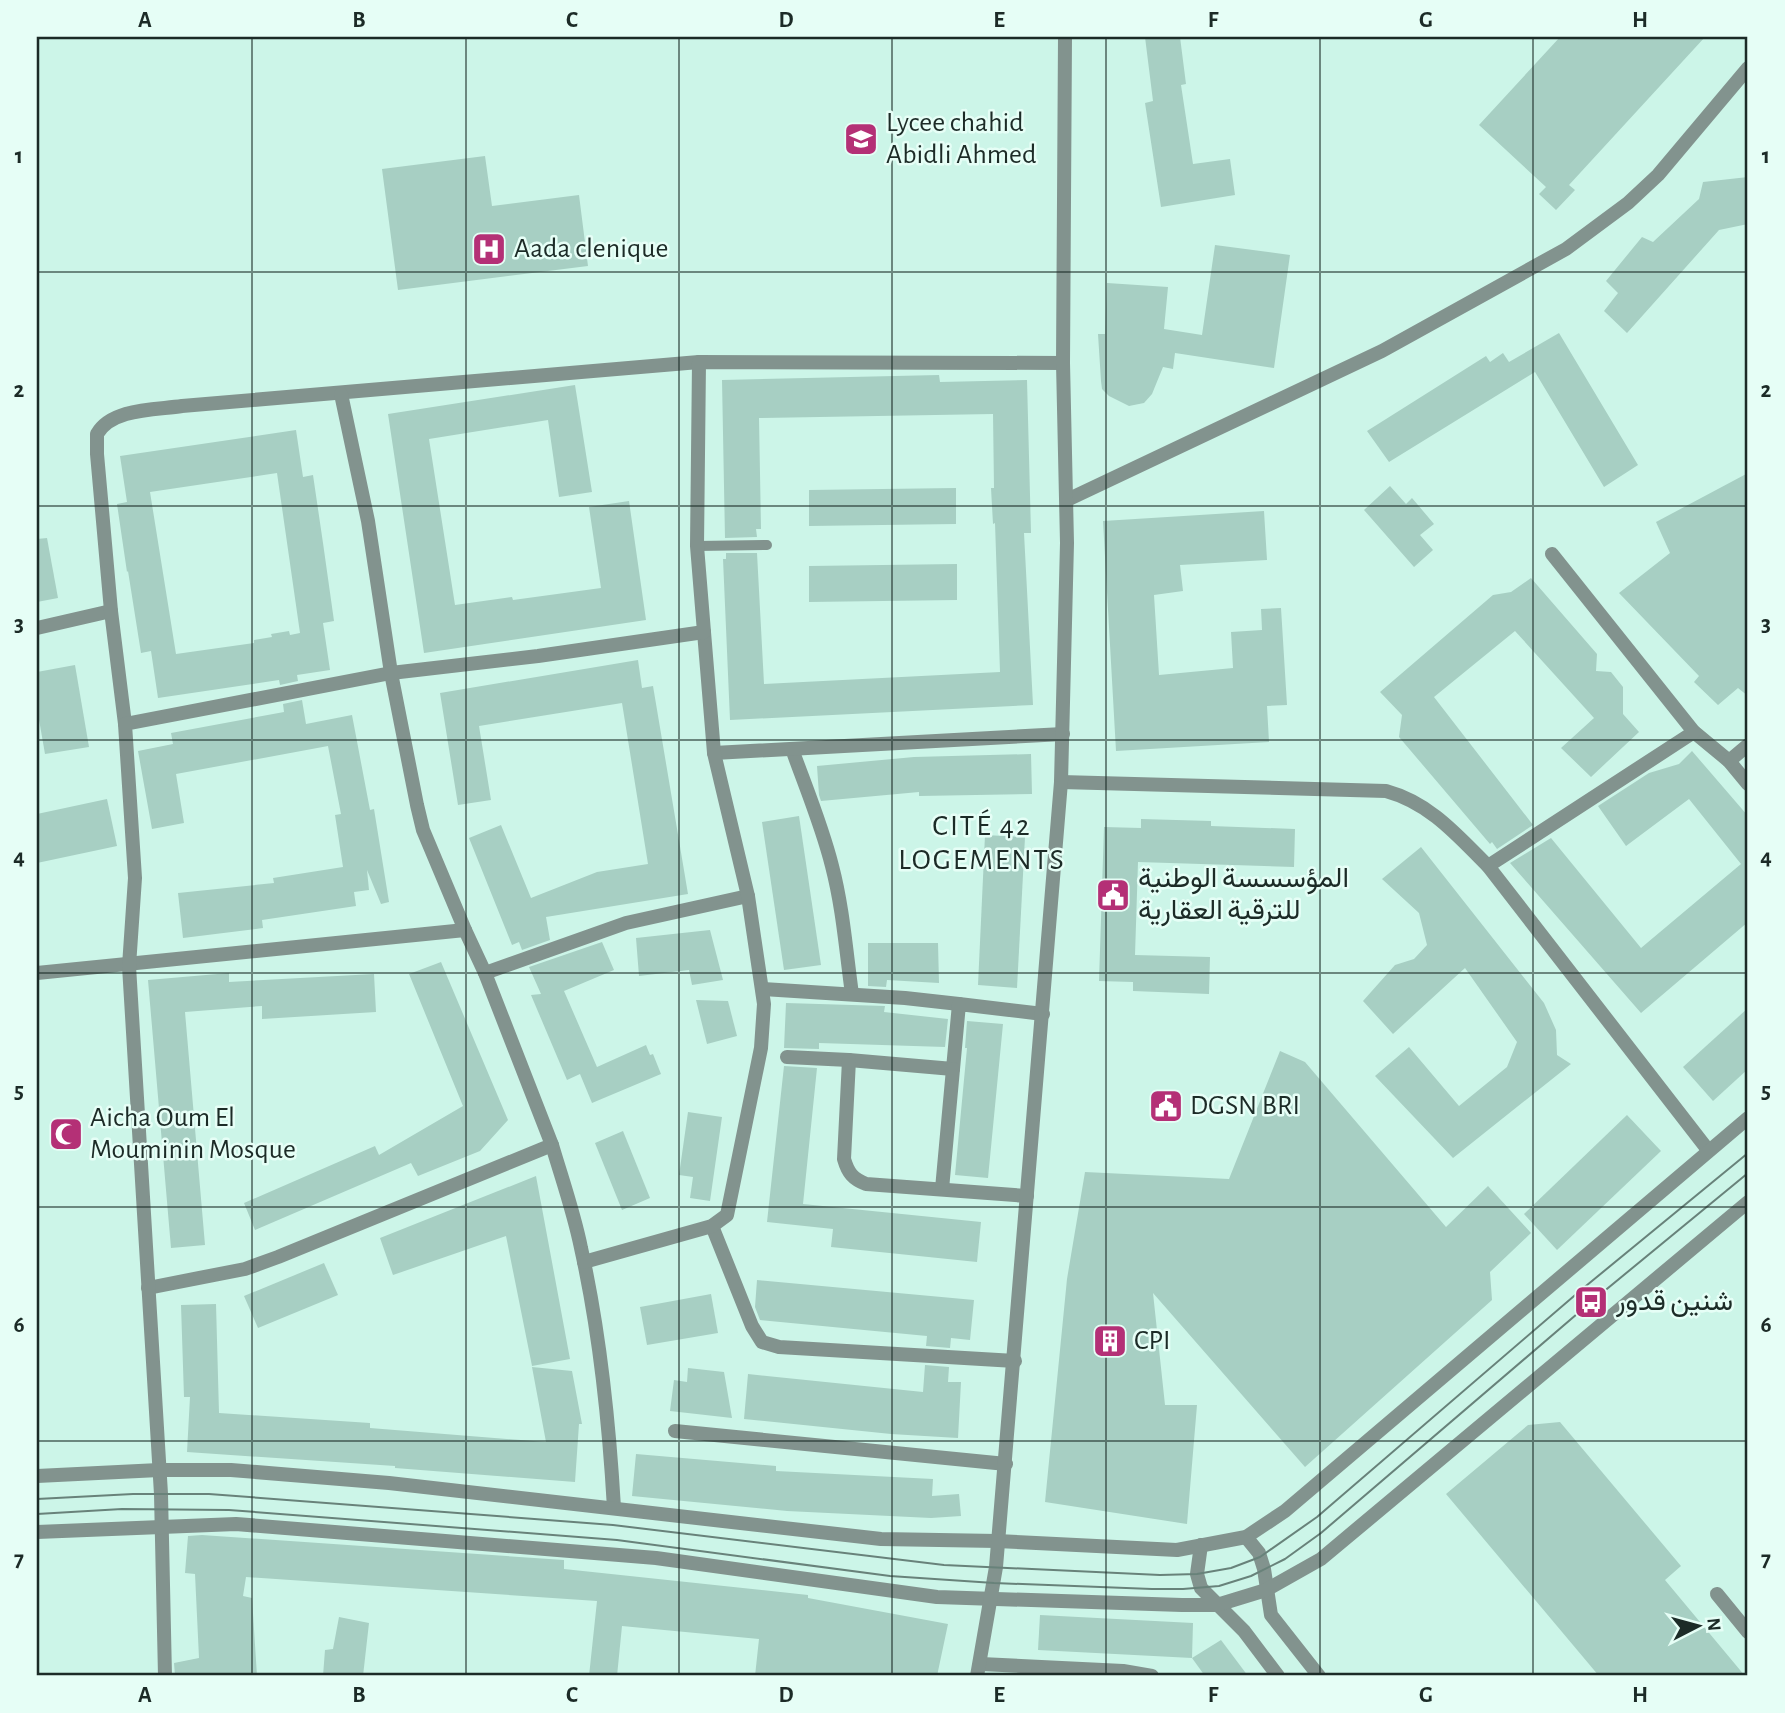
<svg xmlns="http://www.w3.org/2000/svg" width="1785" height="1713" viewBox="0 0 1785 1713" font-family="'Alegreya Sans',Vazirmatn,sans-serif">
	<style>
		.building { fill: #a7cfc3; fill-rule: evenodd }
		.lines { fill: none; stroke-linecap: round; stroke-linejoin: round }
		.service { stroke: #82938e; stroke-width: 10 }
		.minor { stroke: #82938e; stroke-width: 14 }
		.tertiary { stroke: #82938e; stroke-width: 14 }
		.tram { stroke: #68827a; stroke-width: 2 }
		.grid { fill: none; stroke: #1c2b27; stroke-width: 2; stroke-opacity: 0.55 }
		.labels { text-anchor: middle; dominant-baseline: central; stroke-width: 5; stroke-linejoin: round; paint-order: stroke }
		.poi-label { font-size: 28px; fill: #1c2b27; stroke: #e6fef6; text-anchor: start }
		.neighbourhood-label { font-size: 30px; letter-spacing: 2px; fill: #1c2b27; stroke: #e6fef6 }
		.neatline { fill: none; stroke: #1c2b27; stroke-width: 2.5 }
		.grid-label { font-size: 23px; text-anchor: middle; font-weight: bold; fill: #1c2b27 }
	</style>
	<rect width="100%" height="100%" fill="#ccf5e8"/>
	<g class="building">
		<polygon points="1145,37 1180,37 1186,84 1181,85 1193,164 1230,159 1235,195 1161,207 1145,103 1153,101"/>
		<polygon points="1560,37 1705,37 1569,185 1575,190 1556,210 1539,194 1546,187 1479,125"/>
		<polygon points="485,156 492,206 579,195 588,266 398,290 382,169"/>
		<polygon points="1748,177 1748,224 1719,230 1627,333 1604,311 1618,293 1606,281 1642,237 1653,242 1699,199 1703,182"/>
		<polygon points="1215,245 1290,255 1274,368 1175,353 1173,369 1163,367 1152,394 1144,403 1129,406 1109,396 1102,389 1101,381 1098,334 1105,334 1107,283 1168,287 1164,329 1202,335"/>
		<polygon points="1559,333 1638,465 1604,487 1535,372 1389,462 1367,431 1486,356 1490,362 1503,353 1509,362"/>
		<polygon points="939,375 940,382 1027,380 1031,533 1024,533 1033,705 730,720 723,559 726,559 726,553 757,553 764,684 1000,672 995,523 993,524 991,488 994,488 993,414 759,418 761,529 756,529 757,537 725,538 722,380"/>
		<polygon points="575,385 592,492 559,497 548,420 429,439 455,605 512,597 513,600 601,588 589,507 629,501 646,620 424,653 388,414"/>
		<path d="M296 430 303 477 313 475 323 543 334 621 323 623 330 670 297 675 298 681 280 685 279 680 158 698 151 651 141 653 128 571 127 572 117 504 127 502 120 456ZM277 473 300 633 290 635 289 631 271 634 272 637 254 640V643L176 654 150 492Z"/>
		<polygon points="1748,473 1748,696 1738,688 1718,705 1694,682 1699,676 1619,593 1670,553 1656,522"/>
		<polygon points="1390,486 1406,504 1412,498 1434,524 1420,535 1433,550 1414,567 1364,510"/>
		<polygon points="956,488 956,524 809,526 809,490"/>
		<polygon points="1264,511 1267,560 1180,565 1183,591 1154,595 1159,675 1233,668 1231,632 1262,630 1261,609 1281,608 1287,705 1267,706 1269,742 1116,751 1103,521"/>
		<polygon points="47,538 58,598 37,602 37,539"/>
		<polygon points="957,564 957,600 809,602 809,566"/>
		<polygon points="1531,578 1597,654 1596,671 1611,672 1623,687 1623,714 1639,732 1591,777 1561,748 1594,718 1515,631 1434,697 1533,825 1497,849 1492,842 1490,844 1399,737 1402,715 1380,692 1493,595 1511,592"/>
		<polygon points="638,660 642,688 653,686 688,894 546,917 550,940 522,950 519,942 512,945 469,838 501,825 531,898 597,872 648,864 622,703 479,726 491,800 458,805 440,693"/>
		<polygon points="75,665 89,747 45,754 37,708 37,672"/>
		<polygon points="302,700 306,724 352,715 370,810 374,809 389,902 381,904 367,870 369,890 354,892 356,906 262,920 263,928 183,938 178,893 274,883 273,878 343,867 335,815 341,814 328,746 176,774 184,823 152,829 138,751 173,744 171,733 284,712 283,704"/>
		<polygon points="1692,751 1748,816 1748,922 1641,1013 1510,863 1551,838 1641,948 1741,864 1689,799 1626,846 1598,806 1649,773 1679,764"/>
		<polygon points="1031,754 1032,794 919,796 919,792 821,801 819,795 817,766 914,757"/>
		<polygon points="107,799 117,846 37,863 37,814"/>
		<polygon points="799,816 821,965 784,970 762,822"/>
		<polygon points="1141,819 1211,821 1211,826 1295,829 1294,867 1138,862 1135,955 1210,957 1209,994 1133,991 1133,982 1099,981 1104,827 1141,828"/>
		<polygon points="985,835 1025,837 1017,988 978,985"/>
		<polygon points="1421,847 1544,1003 1556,1030 1557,1055 1571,1064 1453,1158 1375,1076 1409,1047 1459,1106 1507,1067 1517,1042 1465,968 1393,1034 1363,1001 1395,965 1414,959 1427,945 1419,913 1382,879"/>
		<polygon points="710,930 723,980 692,985 689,970 639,976 636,938"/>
		<polygon points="602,942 614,970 564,991 597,1067 646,1045 650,1055 653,1054 661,1074 592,1103 580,1074 567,1080 531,995 541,994 529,967"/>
		<polygon points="868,943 938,943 939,983 887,980 886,987 868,986"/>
		<polygon points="441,962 508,1120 480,1151 418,1176 411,1163 255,1230 244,1203 375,1146 379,1155 463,1106 409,974"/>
		<polygon points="229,973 229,982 374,974 376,1012 262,1019 262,1006 185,1012 205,1245 171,1248 148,980"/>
		<polygon points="696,1000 728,1001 737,1036 707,1044"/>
		<polygon points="786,1003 885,1006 884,1012 948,1019 945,1047 819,1043 819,1049 784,1048"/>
		<polygon points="1748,1008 1748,1069 1713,1101 1683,1067"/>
		<polygon points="967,1021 1003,1024 988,1178 955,1175 967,1048 965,1048"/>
		<polygon points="1280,1051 1305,1062 1446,1227 1488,1186 1531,1233 1490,1272 1492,1300 1305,1467 1153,1293 1165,1405 1197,1405 1187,1524 1045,1502 1067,1279 1085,1172 1229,1179"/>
		<polygon points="784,1066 817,1068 803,1204 981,1222 977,1262 831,1247 833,1229 767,1222"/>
		<polygon points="688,1112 722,1117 710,1201 690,1198 693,1177 679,1175"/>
		<polygon points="1627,1115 1661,1151 1557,1250 1524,1214"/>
		<polygon points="623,1131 650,1198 622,1210 595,1143"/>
		<polygon points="536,1176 570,1359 532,1366 506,1236 393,1275 380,1238"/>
		<polygon points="324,1263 338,1295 258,1328 244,1296"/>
		<polygon points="757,1280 974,1300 970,1340 951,1338 950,1348 926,1346 927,1336 760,1320 755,1307"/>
		<polygon points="711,1294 718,1333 647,1345 640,1307"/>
		<polygon points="216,1304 219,1413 370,1423 370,1428 546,1442 532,1367 572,1371 582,1424 579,1424 575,1482 395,1468 395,1466 187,1452 190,1397 184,1397 181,1305"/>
		<polygon points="925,1365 949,1367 948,1382 961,1382 958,1438 891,1434 744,1419 748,1374 923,1392"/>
		<polygon points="688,1368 724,1372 732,1418 670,1411 674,1380 687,1382"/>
		<polygon points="1560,1422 1681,1566 1665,1580 1745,1676 1599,1676 1446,1494 1528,1425"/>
		<polygon points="636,1454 776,1466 776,1471 933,1479 932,1496 959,1494 961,1516 931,1518 787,1511 632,1496"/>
		<polygon points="202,1535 564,1560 564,1569 808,1595 808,1598 948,1624 937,1676 755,1676 759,1639 622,1626 617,1676 589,1676 597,1601 246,1577 243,1596 252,1598 257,1676 175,1676 174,1663 199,1658 195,1574 185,1573 188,1536"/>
		<polygon points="1040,1615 1193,1623 1192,1658 1038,1650"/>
		<polygon points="339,1617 369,1623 363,1676 323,1676 325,1650 333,1649"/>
		<polygon points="1221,1640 1248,1676 1205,1676 1192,1658"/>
	</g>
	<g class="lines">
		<polyline class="service" points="697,546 767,545"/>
		<g class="minor">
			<polyline points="1067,500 1382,351 1566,249 1628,203 1658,175 1748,68"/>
			<polyline points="1552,554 1694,732 1729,761 1748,784"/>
			<polyline points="37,628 111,611"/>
			<path d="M125 724 111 611 97 454V434C112 408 156 410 182 406L699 362"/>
			<path d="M792 749C806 788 822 826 832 866 843 908 846 951 852 994"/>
			<polyline points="714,753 1063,734"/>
			<polyline points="1729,761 1748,745"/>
			<path d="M1061 782 1386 791C1430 803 1457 835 1488 866L1708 1150"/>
			<polyline points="1488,866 1694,732"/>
			<polyline points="37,973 465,930 423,830 417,805 391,673 368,521 341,394"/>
			<polyline points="485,973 626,923 748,896"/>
			<polyline points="763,989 905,998 959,1004"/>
			<polyline points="787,1057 849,1060 953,1069 959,1004 1043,1014"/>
			<path d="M849 1060 844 1159C848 1173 853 1179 866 1184L1027 1196"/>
			<path d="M552 1145C562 1179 574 1213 581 1248 600 1333 609 1421 614 1508"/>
			<polyline points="942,1189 953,1069"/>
			<polyline points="712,1226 752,1326 762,1342 779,1347 1015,1361"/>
			<polyline points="584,1262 712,1226 727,1215 761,1048 764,1004 748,896 714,753 704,632"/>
			<polyline points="148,1288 245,1269 278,1257 552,1145 485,973 465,930"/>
			<polyline points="675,1431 1006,1464"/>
			<polyline points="1246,1537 1259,1553 1264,1569 1271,1615 1319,1676"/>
			<polyline points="1201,1545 1197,1574 1201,1588 1244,1631 1278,1676"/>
			<polyline points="1717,1594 1748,1632"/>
			<polyline points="981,1664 1123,1671 1152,1676"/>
			<polyline points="165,1676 161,1494 129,966 135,878 125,724 391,673 538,656 704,632 697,546 699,362 1063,363"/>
		</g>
		<g class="tertiary">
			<polyline points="37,1476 159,1470 231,1470 389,1483 881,1539 997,1541 1177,1550 1246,1537 1285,1511 1748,1118"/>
			<polyline points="37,1532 236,1524 656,1558 937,1597 1182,1605 1217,1605 1266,1590 1321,1559 1748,1202"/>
			<polyline points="977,1676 996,1567 1061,782 1067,543 1063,363 1065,37"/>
		</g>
		<g class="tram">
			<polyline points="37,1499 133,1494 209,1494 613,1525 944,1565 1160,1575 1197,1574 1231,1568 1260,1557 1317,1517 1581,1290 1748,1153"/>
			<polyline points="37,1514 122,1509 229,1510 617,1540 890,1576 994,1583 1152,1589 1183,1589 1219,1586 1251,1576 1285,1559 1321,1533 1591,1302 1748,1173"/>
		</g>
	</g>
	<path class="grid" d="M252 37V1676M466 37V1676M679 37V1676M892 37V1676M1106 37V1676M1320 37V1676M1533 37V1676M37 272H1748M37 506H1748M37 740H1748M37 973H1748M37 1207H1748M37 1441H1748"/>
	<defs>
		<g id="school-square" transform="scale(1.75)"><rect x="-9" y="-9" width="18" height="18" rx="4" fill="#b43076" stroke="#e6fef6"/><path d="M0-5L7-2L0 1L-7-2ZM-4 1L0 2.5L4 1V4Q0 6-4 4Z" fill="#fff"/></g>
		<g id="hospital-square" transform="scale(1.75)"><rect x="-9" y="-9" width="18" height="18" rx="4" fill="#b43076" stroke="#e6fef6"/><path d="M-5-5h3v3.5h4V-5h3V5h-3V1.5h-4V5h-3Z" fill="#fff"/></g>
		<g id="civic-square" transform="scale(1.75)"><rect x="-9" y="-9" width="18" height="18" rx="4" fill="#b43076" stroke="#e6fef6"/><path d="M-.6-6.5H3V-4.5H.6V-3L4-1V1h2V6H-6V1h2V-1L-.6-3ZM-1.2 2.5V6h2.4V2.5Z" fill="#fff"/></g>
		<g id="mosque-square" transform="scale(1.75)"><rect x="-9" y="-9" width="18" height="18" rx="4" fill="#b43076" stroke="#e6fef6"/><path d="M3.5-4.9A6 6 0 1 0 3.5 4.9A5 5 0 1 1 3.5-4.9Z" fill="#fff"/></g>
		<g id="bus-square" transform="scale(1.75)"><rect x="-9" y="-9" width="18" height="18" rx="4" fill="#b43076" stroke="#e6fef6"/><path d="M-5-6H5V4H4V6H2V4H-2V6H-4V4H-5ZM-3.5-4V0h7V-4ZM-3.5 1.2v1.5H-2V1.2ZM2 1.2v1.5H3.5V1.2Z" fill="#fff"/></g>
		<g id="building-square" transform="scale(1.75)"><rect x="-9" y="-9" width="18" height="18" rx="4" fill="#b43076" stroke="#e6fef6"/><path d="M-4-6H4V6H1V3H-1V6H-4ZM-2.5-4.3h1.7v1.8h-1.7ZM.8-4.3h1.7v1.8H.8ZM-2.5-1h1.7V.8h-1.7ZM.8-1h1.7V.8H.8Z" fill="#fff"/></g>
	</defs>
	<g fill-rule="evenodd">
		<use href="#school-square" x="861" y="139"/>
		<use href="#hospital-square" x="489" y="249"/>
		<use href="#civic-square" x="1113" y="895"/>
		<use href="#civic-square" x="1166" y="1106"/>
		<use href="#mosque-square" x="66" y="1134"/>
		<use href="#bus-square" x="1591" y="1302"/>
		<use href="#building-square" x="1110" y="1341"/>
	</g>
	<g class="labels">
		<g class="poi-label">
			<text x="886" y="123">Lycee chahid<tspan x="886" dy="32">Abidli Ahmed</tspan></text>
			<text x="514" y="249">Aada clenique</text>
			<text x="1138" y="879">المؤسسسة الوطنية<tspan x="1138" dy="32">للترقية العقارية</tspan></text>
			<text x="1190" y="1106">DGSN BRI</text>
			<text x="90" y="1118">Aicha Oum El<tspan x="90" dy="32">Mouminin Mosque</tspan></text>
			<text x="1616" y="1302">شنين قدور</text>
			<text x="1134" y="1341">CPI</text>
		</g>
		<g class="neighbourhood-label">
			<text x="982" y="826">CITÉ 42<tspan x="982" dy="34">LOGEMENTS</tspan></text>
		</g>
	</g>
	<rect width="1785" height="1713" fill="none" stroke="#e6fef6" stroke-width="77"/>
	<g transform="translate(1698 1626) rotate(84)" stroke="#e6fef6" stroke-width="5" paint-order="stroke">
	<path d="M0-5L12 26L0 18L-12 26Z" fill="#1c2b27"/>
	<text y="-10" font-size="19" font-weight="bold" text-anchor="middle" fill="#1c2b27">N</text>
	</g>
	<rect x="38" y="38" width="1708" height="1636" class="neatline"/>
	<g class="grid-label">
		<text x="145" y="27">A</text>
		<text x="359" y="27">B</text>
		<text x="572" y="27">C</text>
		<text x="786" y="27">D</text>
		<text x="999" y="27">E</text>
		<text x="1213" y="27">F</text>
		<text x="1426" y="27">G</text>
		<text x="1640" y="27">H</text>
		<text x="19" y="163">1</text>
		<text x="1766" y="163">1</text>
		<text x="19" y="397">2</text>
		<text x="1766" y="397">2</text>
		<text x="19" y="631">3</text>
		<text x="1766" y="631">3</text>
		<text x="19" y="864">4</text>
		<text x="1766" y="864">4</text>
		<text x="19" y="1098">5</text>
		<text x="1766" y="1098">5</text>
		<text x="19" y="1332">6</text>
		<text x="1766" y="1332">6</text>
		<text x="19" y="1566">7</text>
		<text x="1766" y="1566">7</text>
		<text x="145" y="1702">A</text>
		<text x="359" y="1702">B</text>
		<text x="572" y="1702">C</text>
		<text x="786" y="1702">D</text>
		<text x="999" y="1702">E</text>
		<text x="1213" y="1702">F</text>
		<text x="1426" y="1702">G</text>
		<text x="1640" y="1702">H</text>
	</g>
</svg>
